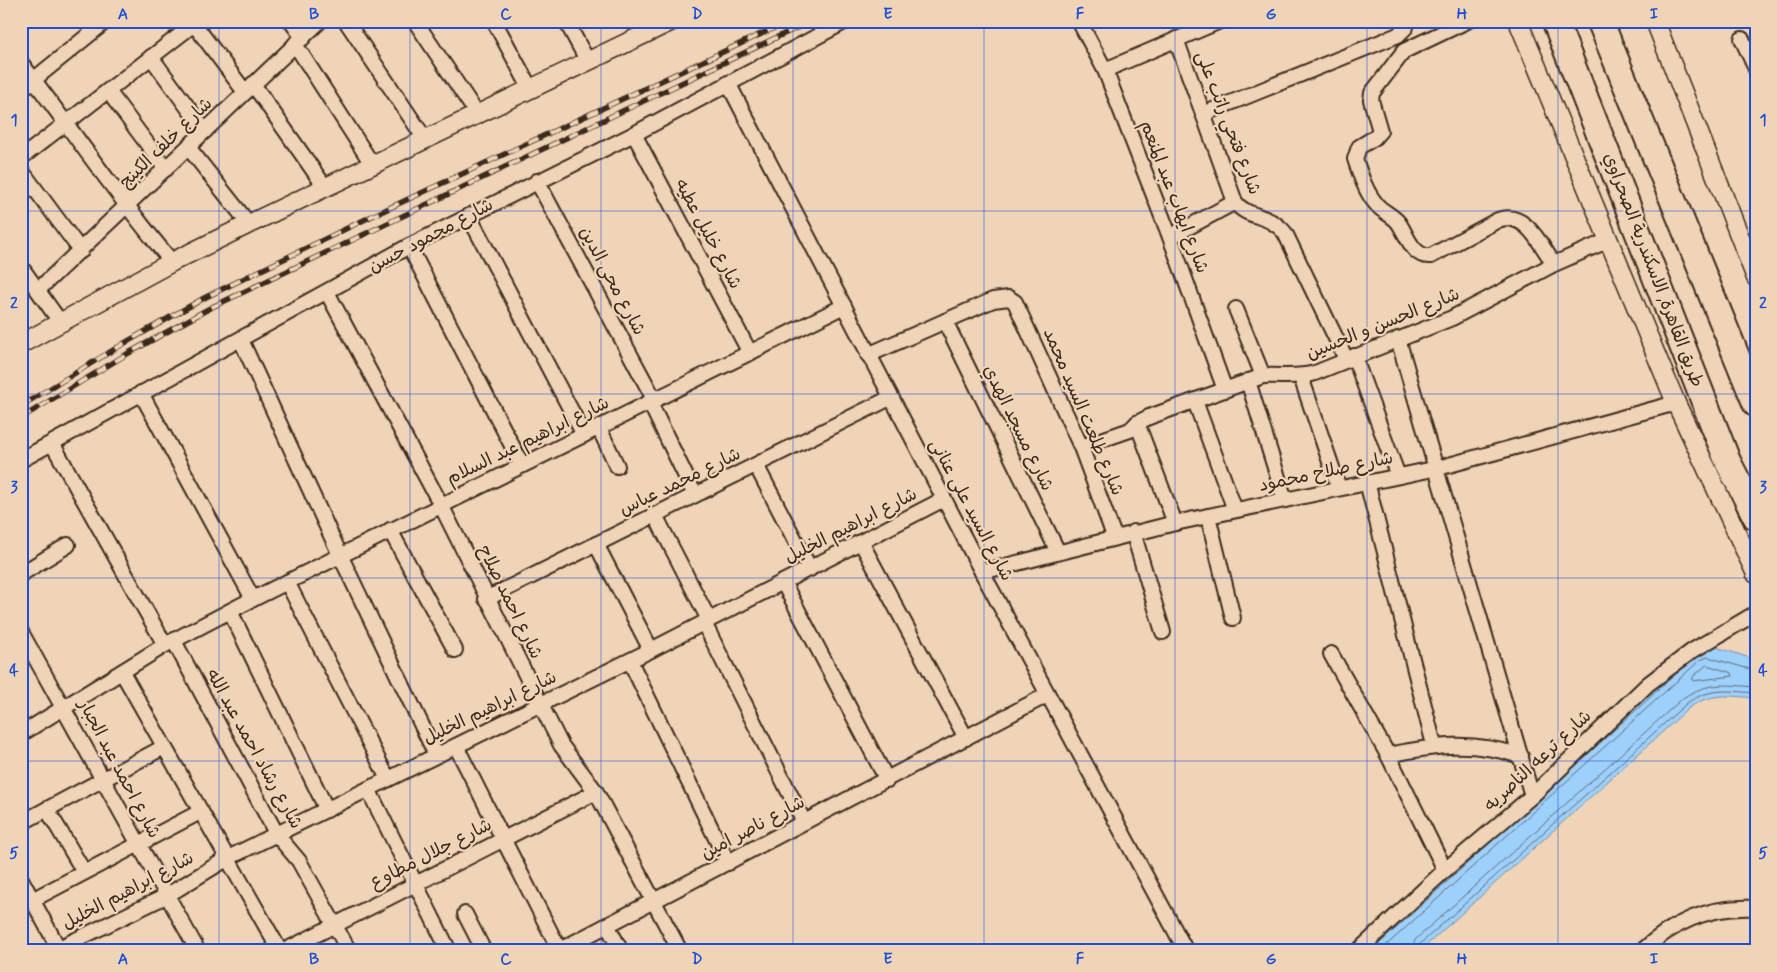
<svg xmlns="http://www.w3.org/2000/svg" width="1777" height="972" viewBox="0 0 1777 972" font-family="Mynerve,'Playpen Sans Arabic',sans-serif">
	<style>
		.water { fill: #9dd0fb; stroke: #768ea3 }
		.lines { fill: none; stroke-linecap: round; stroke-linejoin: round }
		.shore { stroke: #626c76; stroke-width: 1 }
		.minor-casing { stroke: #3b2a1e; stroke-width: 18 }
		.tertiary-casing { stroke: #3b2a1e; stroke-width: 21 }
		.motorway-casing { stroke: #3b2a1e; stroke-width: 29 }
		.minor { stroke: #f0d4b7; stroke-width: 14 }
		.tertiary { stroke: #f0d4b7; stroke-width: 18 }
		.motorway { stroke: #f0d4b7; stroke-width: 25 }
		.rail-casing { stroke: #3b2a1e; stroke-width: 5.5 }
		.rail { stroke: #f0d4b7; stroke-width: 4; stroke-dasharray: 11; stroke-linecap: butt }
		.grid { fill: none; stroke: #1d4ed8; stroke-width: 1; stroke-opacity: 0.55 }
		.labels { text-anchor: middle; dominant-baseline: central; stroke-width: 4.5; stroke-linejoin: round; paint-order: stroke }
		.street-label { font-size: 18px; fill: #3b2a1e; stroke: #f0d4b7 }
		.neatline { fill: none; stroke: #1d4ed8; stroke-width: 2 }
		.grid-label { font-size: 16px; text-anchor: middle; font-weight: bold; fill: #1d4ed8 }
	</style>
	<rect width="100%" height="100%" fill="#f0d4b7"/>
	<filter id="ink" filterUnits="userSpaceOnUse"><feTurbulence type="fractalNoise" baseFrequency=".02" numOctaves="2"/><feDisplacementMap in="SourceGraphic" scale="10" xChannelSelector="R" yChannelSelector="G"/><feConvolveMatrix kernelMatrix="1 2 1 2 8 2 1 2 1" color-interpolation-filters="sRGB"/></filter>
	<g filter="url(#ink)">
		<path class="water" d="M1707 644 1756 660V698C1730 696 1713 692 1690 707L1420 951H1363L1694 651Z"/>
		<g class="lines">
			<g class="shore">
				<polygon points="1707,665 1732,673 1733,676 1693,681 1693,677"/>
				<polyline points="1580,761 1680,670"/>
				<polyline points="1371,951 1494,839"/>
				<polyline points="1380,951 1700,660 1708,657 1756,671"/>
				<path d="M1411 951 1415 940 1683 698C1709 681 1726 685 1756 687"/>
				<path d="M1417 951 1419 945 1687 703C1711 687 1728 691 1756 693"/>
			</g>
			<g class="minor-casing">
				<g id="minor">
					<polyline points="291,21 303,38"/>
					<polyline points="346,21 425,139"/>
					<polyline points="415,21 477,114"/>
					<polyline points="494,21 530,88"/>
					<polyline points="566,21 587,60"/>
					<polyline points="1079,21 1105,70 1170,237 1225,390"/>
					<path d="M1467 21 1404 51 1372 93 1371 100 1380 131 1374 138 1359 147 1355 159C1360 174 1366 193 1377 205 1383 212 1392 215 1398 222 1407 234 1412 258 1431 256L1498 220C1526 210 1541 246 1554 264"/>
					<polyline points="194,24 245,92"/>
					<path d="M1176 39 1235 202C1247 219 1269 213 1285 233L1346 359"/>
					<polyline points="1742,39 1756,69"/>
					<polyline points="295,44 372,164"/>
					<polyline points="151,57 205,131"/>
					<path d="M21 63C72 130 118 198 172 262"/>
					<polyline points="1105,70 1220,21"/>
					<polyline points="728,83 982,572 1186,951"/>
					<polyline points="253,84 325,187"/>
					<polyline points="21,90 106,21"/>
					<polyline points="108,91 166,169"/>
					<polyline points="1203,114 1398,35 1406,27 1407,21"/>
					<polyline points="634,134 750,353"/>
					<polyline points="188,147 249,224"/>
					<polyline points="21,158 198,21"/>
					<polyline points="21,170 81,251"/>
					<polyline points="537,181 654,399"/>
					<polyline points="469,216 584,435"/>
					<polyline points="1170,237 1235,202"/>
					<polyline points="409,246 522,465"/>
					<polyline points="21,267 61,323"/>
					<polyline points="38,290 320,21"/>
					<polyline points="327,292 441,505 561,745 596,792 680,951"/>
					<polyline points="1236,309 1263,376"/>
					<polyline points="945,321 1058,552"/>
					<polyline points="1398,339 1532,796"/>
					<polyline points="241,340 340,555 436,755"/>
					<polyline points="868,355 993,300 1009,298 1015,302 1081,447 1114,536"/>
					<polyline points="1354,356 1398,476"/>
					<polyline points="1301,377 1339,488"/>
					<polyline points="1248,381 1285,500"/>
					<polyline points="141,393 253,599"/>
					<polyline points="1195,401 1235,510"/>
					<polyline points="650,403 695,495"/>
					<polyline points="1137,423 1175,523"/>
					<polyline points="599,428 617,466"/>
					<polyline points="52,443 165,645"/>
					<path d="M1081 447 1130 430 1137 423 1149 417 1263 376C1281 375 1298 378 1315 373L1452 318 1554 264 1609 240"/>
					<polyline points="21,460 409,246 634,134 846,21"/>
					<polyline points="756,465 810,569"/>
					<polyline points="1367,482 1434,745"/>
					<polyline points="655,515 709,620"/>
					<polyline points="1208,516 1233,618"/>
					<polyline points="390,530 455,650"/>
					<polyline points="1133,532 1163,632"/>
					<polyline points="861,542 966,738"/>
					<polyline points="596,544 651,650"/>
					<polyline points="982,572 1175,523 1438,468 1676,403"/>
					<polyline points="21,574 68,545"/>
					<polyline points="287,582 388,779"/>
					<polyline points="783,582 887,780"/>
					<polyline points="486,599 890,398"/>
					<polyline points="230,611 327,810"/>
					<polyline points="704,623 804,822"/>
					<polyline points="21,632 198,951"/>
					<polyline points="174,641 277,835 299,861 349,951"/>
					<polyline points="1331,654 1388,755 1445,870"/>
					<polyline points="630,661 728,863"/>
					<polyline points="122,672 280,951"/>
					<polyline points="21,734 165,645 253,599 844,306"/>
					<polyline points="456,746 560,951"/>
					<path d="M1388 755C1438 745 1471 740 1521 756"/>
					<polyline points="368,789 449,951"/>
					<polyline points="47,809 84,872"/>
					<polyline points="21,823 164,747"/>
					<polyline points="21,879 60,951"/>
					<polyline points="32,900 200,812"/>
					<polyline points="465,914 484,951"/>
					<polyline points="607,925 621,951"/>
					<polyline points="53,951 166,896 228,858 651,650 944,499"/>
					<polyline points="284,951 596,792"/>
					<polyline points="558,951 1047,695"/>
					<polyline points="1358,951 1445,870 1532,796 1648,684 1692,651 1756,613"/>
					<path d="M1642 951C1674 921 1711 905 1756 908"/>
				</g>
			</g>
			<g class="tertiary-casing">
				<g id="tertiary">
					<polyline points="1518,21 1676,403 1756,574"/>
					<polyline points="1655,21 1756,278"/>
					<polyline points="21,344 172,262 249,224 672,21"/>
				</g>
			</g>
			<g class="motorway-casing">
				<g id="motorway">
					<polyline points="1555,21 1728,462 1756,517"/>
					<polyline points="1600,21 1756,404"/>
				</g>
			</g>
			<use href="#minor" class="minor"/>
			<use href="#tertiary" class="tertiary"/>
			<use href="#motorway" class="motorway"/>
			<g class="rail-casing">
				<g id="rail">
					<polyline points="21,406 123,344 206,297 370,217 789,21"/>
					<polyline points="21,418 127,354 210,308 811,21"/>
				</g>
			</g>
			<use href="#rail" class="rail"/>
		</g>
	</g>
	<path class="grid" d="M219 21V951M410 21V951M601 21V951M793 21V951M984 21V951M1175 21V951M1367 21V951M1558 21V951M21 211H1756M21 394H1756M21 578H1756M21 761H1756"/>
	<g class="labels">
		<g class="street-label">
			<text transform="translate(1228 123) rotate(69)">شارع فتحي راتب على</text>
			<text transform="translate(166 143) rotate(-44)">شارع خلف الكينج</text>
			<text transform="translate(1174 197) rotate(69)">شارع ايهاب عبد المنعم</text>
			<text transform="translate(708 234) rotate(62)">شارع خليل عطيه</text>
			<text transform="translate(431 236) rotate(-28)">شارع محمود حسن</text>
			<text transform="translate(1653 270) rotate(69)">طريق القاهرة, الاسكندرية الصحراوي</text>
			<text transform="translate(612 281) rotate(62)">شارع محى الدين</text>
			<text transform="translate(1383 324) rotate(-22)">شارع الحسن و الحسين</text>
			<text transform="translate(1083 412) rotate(67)">شارع طلعت السيد محمد</text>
			<text transform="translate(1018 428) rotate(64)">شارع مسجد الهدي</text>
			<text transform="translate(528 441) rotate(-26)">شارع ابراهيم عبد السلام</text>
			<text transform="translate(1326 472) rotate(-12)">شارع صلاح محمود</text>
			<text transform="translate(680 482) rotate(-26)">شارع محمد عباس</text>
			<text transform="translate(971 510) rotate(62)">شارع السيد على عنانى</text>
			<text transform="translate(851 526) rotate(-27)">شارع ابراهيم الخليل</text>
			<text transform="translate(510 602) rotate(64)">شارع احمد صلاح</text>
			<text transform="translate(490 708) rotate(-26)">شارع ابراهيم الخليل</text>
			<text transform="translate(254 749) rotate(61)">شارع رشاد احمد عبد الله</text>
			<text transform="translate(1538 761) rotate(-43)">شارع ترعه الناصريه</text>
			<text transform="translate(119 769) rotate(62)">شارع احمد عبد الجبار</text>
			<text transform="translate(753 828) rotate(-28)">شارع ناصر امين</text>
			<text transform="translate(431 854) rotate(-27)">شارع جلال مطاوع</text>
			<text transform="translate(128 891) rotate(-28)">شارع ابراهيم الخليل</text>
		</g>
	</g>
	<rect width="1777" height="972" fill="none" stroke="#f0d4b7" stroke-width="55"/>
	<rect x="28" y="28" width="1722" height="916" class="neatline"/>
	<g class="grid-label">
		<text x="123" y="19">A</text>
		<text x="314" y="19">B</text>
		<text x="506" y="19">C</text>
		<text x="697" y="19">D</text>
		<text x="888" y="19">E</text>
		<text x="1080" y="19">F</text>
		<text x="1271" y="19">G</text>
		<text x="1462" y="19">H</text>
		<text x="1654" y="19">I</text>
		<text x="14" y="125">1</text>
		<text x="1763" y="125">1</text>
		<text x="14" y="308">2</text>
		<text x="1763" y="308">2</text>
		<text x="14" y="492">3</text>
		<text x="1763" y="492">3</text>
		<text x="14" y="675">4</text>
		<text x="1763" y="675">4</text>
		<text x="14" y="858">5</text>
		<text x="1763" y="858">5</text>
		<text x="123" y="964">A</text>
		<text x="314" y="964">B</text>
		<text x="506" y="964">C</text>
		<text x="697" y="964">D</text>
		<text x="888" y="964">E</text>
		<text x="1080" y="964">F</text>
		<text x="1271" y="964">G</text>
		<text x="1462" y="964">H</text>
		<text x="1654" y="964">I</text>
	</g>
</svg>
